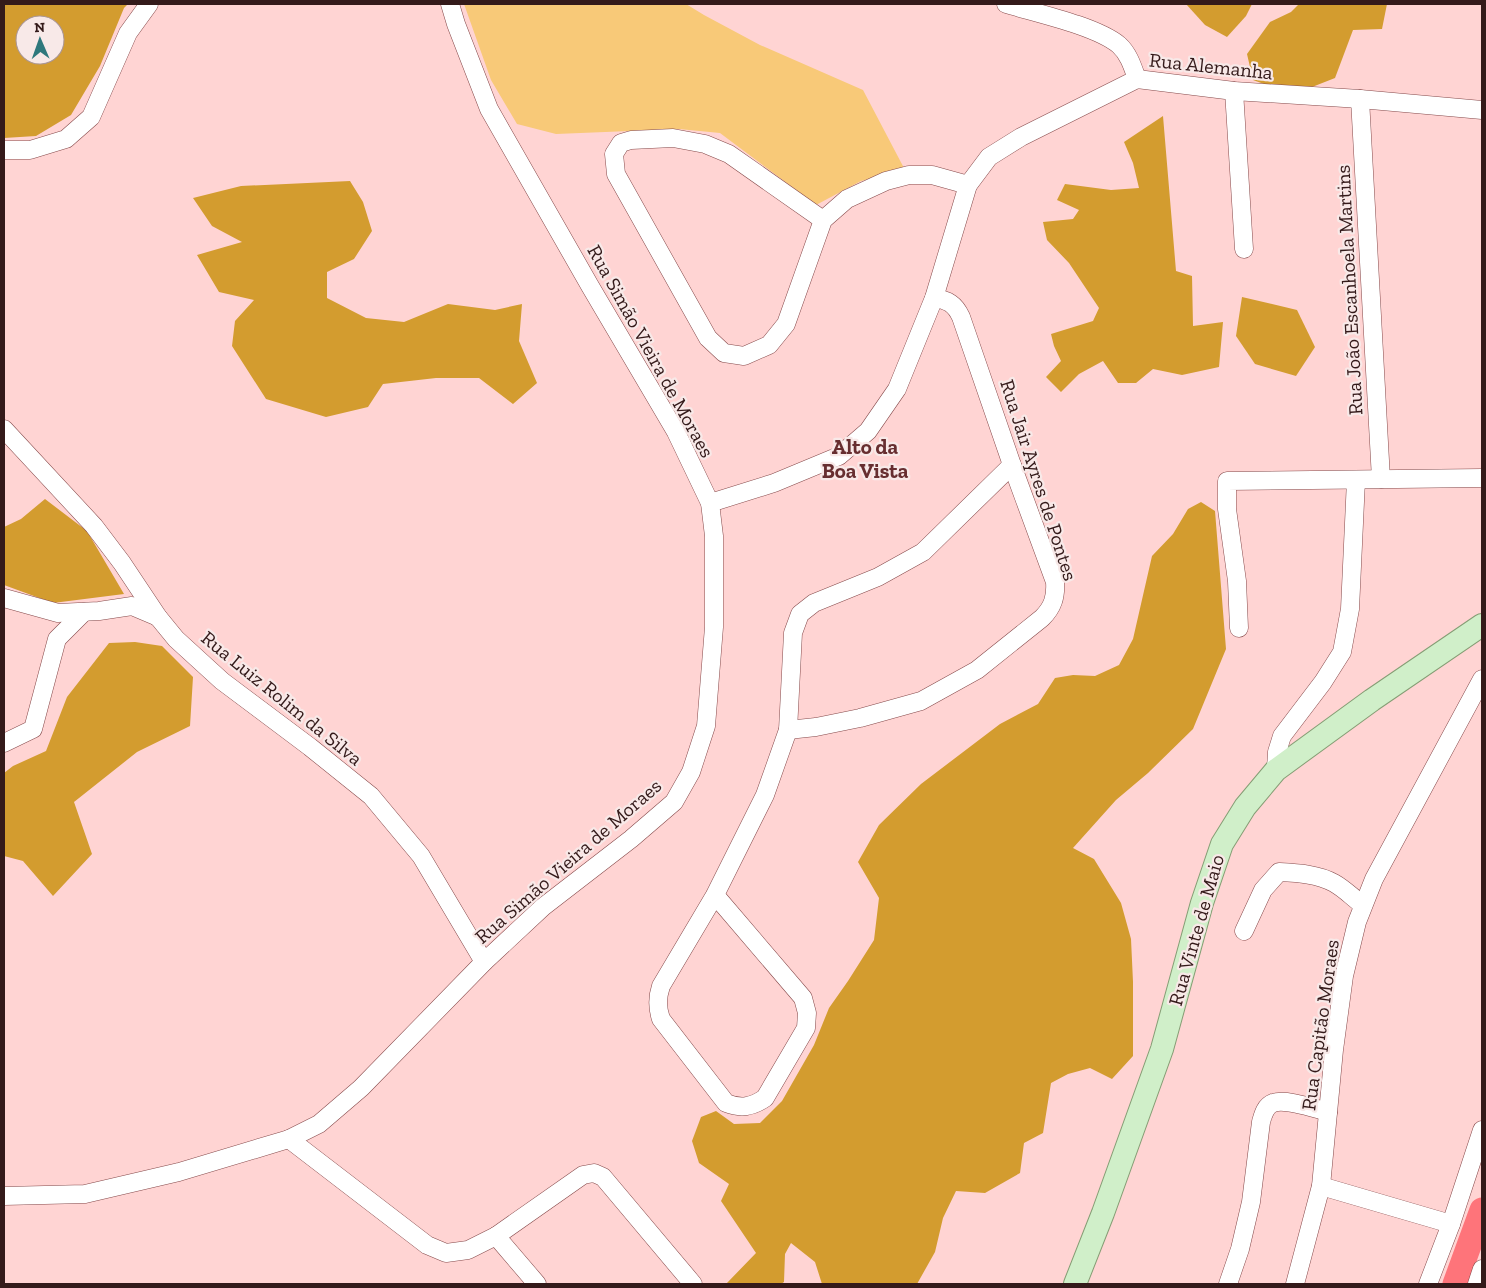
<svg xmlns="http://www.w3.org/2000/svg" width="1486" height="1288" viewBox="0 0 1486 1288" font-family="'Zilla Slab',serif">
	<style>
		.green { fill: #f8c978 }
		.forest { fill: #d39c2f; fill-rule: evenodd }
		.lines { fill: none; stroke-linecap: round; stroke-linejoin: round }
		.river { stroke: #fe747a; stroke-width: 25 }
		.minor-casing { stroke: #864a4b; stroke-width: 19 }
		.major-casing { stroke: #859d74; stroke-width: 24 }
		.minor { stroke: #fff; stroke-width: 18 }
		.major { stroke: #d0efc9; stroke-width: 22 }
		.labels { text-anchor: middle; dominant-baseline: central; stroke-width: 4.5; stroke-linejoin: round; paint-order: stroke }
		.street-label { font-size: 20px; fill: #341a1a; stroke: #f8e9e8 }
		.neighbourhood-label { font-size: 21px; font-weight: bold; fill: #672e30; stroke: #f8e9e8 }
	</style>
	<rect width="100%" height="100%" fill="#ffd4d3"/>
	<polygon class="green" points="464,4 686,4 704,15 760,45 863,90 905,170 861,181 816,205 720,133 679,129 556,134 517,124 491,80"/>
	<g class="forest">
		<path d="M4 4H128L124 8 100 66 71 115 36 136 4 138ZM25 25H55V55H25Z"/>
		<polygon points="1186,4 1252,4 1246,16 1227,37 1205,25"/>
		<polygon points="1299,4 1387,4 1382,29 1353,30 1335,78 1307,89 1275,88 1253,80 1247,54 1270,22 1291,12"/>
		<polygon points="1163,116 1176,271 1192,276 1193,326 1223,322 1219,367 1182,375 1153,369 1136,383 1118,383 1103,361 1079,374 1061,392 1046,377 1061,361 1054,346 1051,334 1093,321 1099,308 1069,263 1047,240 1043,222 1073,219 1079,210 1057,200 1065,184 1111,190 1139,188 1133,163 1124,142"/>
		<polygon points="350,181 363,202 372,231 354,259 327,272 327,298 366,318 404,322 448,304 495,310 522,304 519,341 537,383 513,404 479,378 436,378 383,384 368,407 326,417 266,399 232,346 235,321 254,300 219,292 197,255 242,242 212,226 193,198 241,186"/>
		<polygon points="1242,297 1297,310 1315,347 1296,376 1255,364 1236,336"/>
		<polygon points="45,499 87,531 124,594 53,603 4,585 4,527 21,519"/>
		<polygon points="1201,502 1215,511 1226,649 1193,729 1148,773 1116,800 1073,848 1094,859 1121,903 1131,939 1133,982 1133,1056 1112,1079 1090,1068 1068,1074 1051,1083 1043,1133 1024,1143 1020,1173 985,1193 956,1191 943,1218 935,1252 917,1284 822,1284 815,1262 791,1243 785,1254 784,1282 781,1284 726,1284 756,1253 721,1201 729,1184 699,1163 692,1141 701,1117 716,1111 734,1124 760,1123 782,1101 814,1045 829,1008 848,981 874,940 879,898 858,862 879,825 921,784 1000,724 1038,704 1055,678 1073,675 1095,676 1119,665 1133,639 1152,556 1173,534 1188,509"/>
		<polygon points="135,642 162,646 193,677 190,726 137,752 74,802 92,854 53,896 23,861 4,856 4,773 13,766 46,751 67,697 109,643"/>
	</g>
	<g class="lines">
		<polyline class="river" points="1455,1284 1482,1210"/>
		<g class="minor-casing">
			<g id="minor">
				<path d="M1006 4C1036 13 1096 26 1119 45 1129 54 1133 68 1137 79"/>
				<polyline points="1234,91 1244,249"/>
				<polyline points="1360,99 1381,479"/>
				<polyline points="4,150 30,150 66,139 91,117 128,33 149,4"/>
				<polyline points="823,220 729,154 705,144 673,138 631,140 621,143 614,154 616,174 708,338 724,353 744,356 769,345 786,324 823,220 847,199 886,181 909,175 932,175 968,185"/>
				<polyline points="4,429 94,526 122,563 158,617 176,639 222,681 310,747 371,796 421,856 484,962"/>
				<polyline points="710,503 774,483 839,456 868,431 897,389 934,298 968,185 989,157 1021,137 1137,79 1234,91 1360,99 1482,110"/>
				<polyline points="4,598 58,613 99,611 132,606 158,617"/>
				<polyline points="1239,628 1237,581 1227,509 1227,481 1482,478"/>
				<path d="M788 730 816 727 860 718 921 701 977 670 1042 618C1053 607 1056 597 1055 582L1012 465 961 317C955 304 948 300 934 298"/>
				<polyline points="4,743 33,729 57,639 84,612"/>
				<polyline points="1276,770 1277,752 1282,736 1323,682 1342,652 1350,609 1356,480"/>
				<path d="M715 895 803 998 807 1013 806 1028 765 1098C752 1107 741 1109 726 1103L661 1019C657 1007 657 998 661 986L715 895 765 795 788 730 793 633 800 614 814 603 878 577 923 552 1012 465"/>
				<path d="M1244 931 1263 890 1279 872C1298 873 1318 874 1334 883 1345 889 1354 899 1363 905"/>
				<polyline points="289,1139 427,1245 446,1253 468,1250 496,1236 537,1284"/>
				<polyline points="1321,1186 1451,1224"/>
				<polyline points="4,1196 85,1194 179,1172 289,1139 319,1124 361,1088 484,962 543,907 631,839 674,802 691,772 706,726 714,627 714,536 710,503 676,432 590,286 489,109 456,24 450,4"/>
				<polyline points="496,1236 583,1175 594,1173 603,1177 693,1284"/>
				<path d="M1228 1284 1240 1249 1251 1202 1261 1122C1263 1115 1265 1106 1273 1103 1286 1098 1315 1109 1328 1112"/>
				<polyline points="1295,1284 1321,1186 1334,1050 1344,976 1357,922 1374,879 1482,679"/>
				<polyline points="1428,1284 1451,1224 1482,1130"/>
				<polyline points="1477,1284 1482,1269"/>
			</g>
		</g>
		<g class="major-casing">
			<polyline id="major" points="1075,1284 1103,1213 1162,1049 1202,903 1222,844 1245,807 1276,770 1372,700 1482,625"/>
		</g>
		<use href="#minor" class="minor"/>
		<use href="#major" class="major"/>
	</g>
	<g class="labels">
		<g class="street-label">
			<text transform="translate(1211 66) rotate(6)">Rua Alemanha</text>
			<text transform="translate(1349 290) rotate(-93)">Rua João Escanhoela Martins</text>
			<text transform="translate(651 351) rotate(61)">Rua Simão Vieira de Moraes</text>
			<text transform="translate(1039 480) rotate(72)">Rua Jair Ayres de Pontes</text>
			<text transform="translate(282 698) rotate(39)">Rua Luiz Rolim da Silva</text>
			<text transform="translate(568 861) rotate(-41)">Rua Simão Vieira de Moraes</text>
			<text transform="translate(1196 930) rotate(-74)">Rua Vinte de Maio</text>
			<text transform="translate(1320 1025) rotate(-82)">Rua Capitão Moraes</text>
		</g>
		<g class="neighbourhood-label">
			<text x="865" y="446">Alto da<tspan x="865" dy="24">Boa Vista</tspan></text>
		</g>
	</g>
	<rect width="1486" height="1288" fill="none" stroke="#341a1a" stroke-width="10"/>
	<g transform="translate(40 40) rotate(358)"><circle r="24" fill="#f8e9e8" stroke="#aa9696"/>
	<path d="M0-4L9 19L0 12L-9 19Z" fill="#2f787c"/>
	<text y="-8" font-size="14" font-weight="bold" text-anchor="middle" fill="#341a1a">N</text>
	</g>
</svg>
